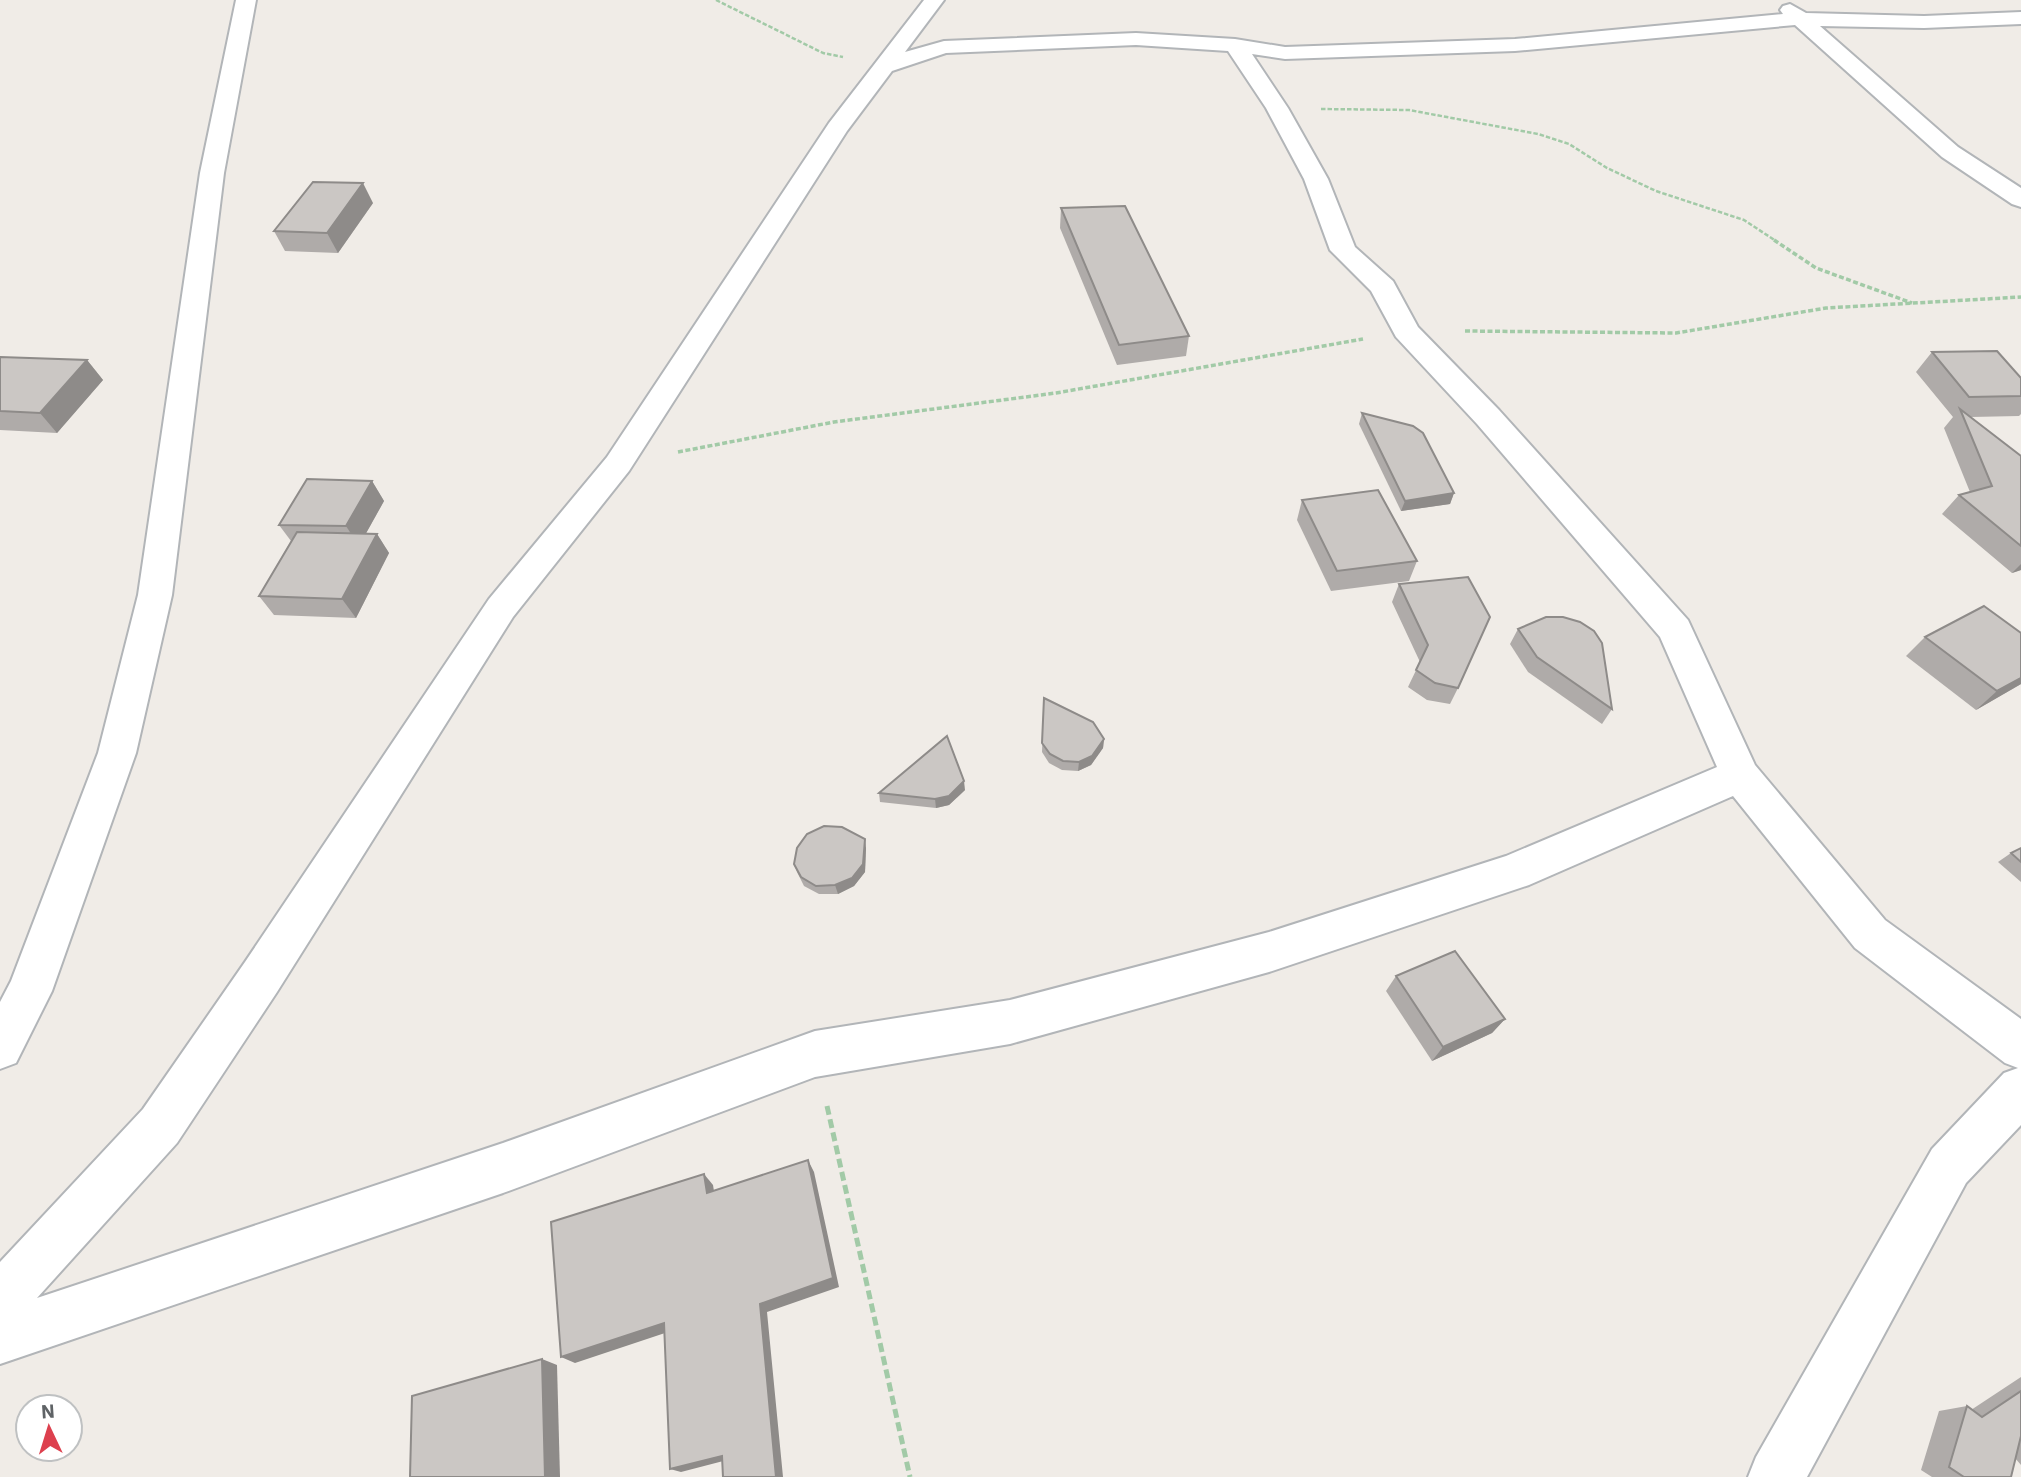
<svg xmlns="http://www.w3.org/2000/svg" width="2021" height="1477" viewBox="0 0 2021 1477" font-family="'IBM Plex Sans',sans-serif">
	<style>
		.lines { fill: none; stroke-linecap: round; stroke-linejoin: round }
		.minor-casing { stroke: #b2b5b8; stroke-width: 4 }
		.tertiary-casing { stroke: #b2b5b8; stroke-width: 4 }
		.path-far2 { stroke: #a2caa7; stroke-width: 2.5; stroke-dasharray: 4.5 2; stroke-linecap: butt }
		.path-far1 { stroke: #a2caa7; stroke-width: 3.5; stroke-dasharray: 5 2.5; stroke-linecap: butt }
		.path { stroke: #a2caa7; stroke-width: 5; stroke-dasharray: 9 4.5; stroke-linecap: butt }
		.minor { fill: #fff; fill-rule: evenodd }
		.tertiary { fill: #fff; fill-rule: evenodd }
		.wall { fill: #afaba9 }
		.shaded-wall { fill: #8e8b89 }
		.building { fill: #cbc7c4; stroke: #8e8b89; stroke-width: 2 }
	</style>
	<rect width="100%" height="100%" fill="#f0ece7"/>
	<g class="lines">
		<g class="minor-casing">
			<path id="minor" d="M924 0H944L905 52 944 41 1136 33 1235 39 1285 47 1515 39 1783 14 1780 10 1783 6 1790 4 1806 13 1924 16 2021 12V24L1924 28 1820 26 1958 147 2021 188V207L2012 204 1942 157 1795 25 1515 51 1285 59 1252 54 1288 108 1328 179 1355 247 1393 281 1418 327 1499 410 1688 620 1755 765 1885 920 2021 1019V1125L1966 1183 1807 1477H1748L1756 1457 1932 1149 2004 1073 2018 1068 2005 1063 1855 948 1733 796 1529 885 1269 972 1010 1044 815 1077 503 1193 0 1364V1262L143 1109 245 962 489 599 607 457 829 123ZM1136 45 1228 51 1266 108 1304 179 1330 250 1371 291 1396 337 1477 424 1660 637 1717 767 1506 856 1269 932 1010 1000 815 1031 503 1143 37 1298 177 1143 277 992 513 617 629 471 847 131 892 71 946 53Z"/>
		</g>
		<g class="tertiary-casing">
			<polygon id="tertiary" points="236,0 256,0 224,173 172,595 136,753 52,991 16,1063 0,1069 0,1002 11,981 98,753 138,595 200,173"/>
		</g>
		<g class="path-far2">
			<polyline points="716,0 823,53 843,57"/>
			<polyline points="1321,109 1409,110 1538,134 1569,144 1607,168 1656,191 1744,220 1776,241"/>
		</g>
		<g class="path-far1">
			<polyline points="1774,240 1816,268 1912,303"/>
			<polyline points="1465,331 1676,333 1826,308 2021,297"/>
			<polyline points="678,452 834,422 1056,393 1363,339"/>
		</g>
		<polyline class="path" points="827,1106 910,1477"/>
		<use href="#minor" class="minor"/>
		<use href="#tertiary" class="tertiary"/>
	</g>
	<g class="wall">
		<polygon points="373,203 338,253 285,251 274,231"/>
		<polygon points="1061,208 1189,336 1186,356 1117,365 1060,228"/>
		<polygon points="1932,352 2021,378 2021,414 2019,416 1971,417 2021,456 2021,570 2012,573 1942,514 1959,495 1970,492 1944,428 1953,417 1916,372"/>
		<polygon points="0,357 87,360 103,380 57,433 0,430"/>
		<polygon points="1362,413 1454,493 1450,504 1401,511 1359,424"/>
		<polygon points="372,481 384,501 366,533 377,534 389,553 356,618 274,615 259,596 291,541 279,525"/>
		<polygon points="1302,500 1417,561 1409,581 1331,591 1297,520"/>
		<polygon points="1399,584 1458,688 1450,704 1427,700 1408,687 1420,662 1392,602"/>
		<polygon points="1518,629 1612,709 1602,724 1528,672 1510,644"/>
		<polygon points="1925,637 2021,684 1976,710 1906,656"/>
		<polygon points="1044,698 1104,739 1103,748 1091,765 1078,771 1062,770 1049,763 1042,752"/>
		<polygon points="965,790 949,805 936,808 880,802 879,793"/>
		<polygon points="866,848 865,872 854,886 838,894 819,894 804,886 797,872 794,864"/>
		<polygon points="2021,848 2021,882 1998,862 2011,853"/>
		<polygon points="1396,976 1505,1019 1492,1033 1432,1061 1386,991"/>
		<polygon points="2021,1377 2021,1465 2015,1458 2011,1477 1932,1477 1921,1470 1939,1411 1967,1406 1971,1410"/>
	</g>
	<g class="shaded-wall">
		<polygon points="363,183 373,203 338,253 327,233"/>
		<polygon points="87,360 103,380 57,433 40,413"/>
		<polygon points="372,481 384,501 359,546 346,526"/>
		<polygon points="1454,493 1450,504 1401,511 1405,501"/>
		<polygon points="377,534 389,553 356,618 342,599"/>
		<polygon points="2021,564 2021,570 2012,573"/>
		<polygon points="2021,678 2021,684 1976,710 1997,691"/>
		<polygon points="1104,739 1103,748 1091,765 1078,771 1079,762"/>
		<polygon points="964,781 965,790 949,805 936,808 935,799"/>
		<polygon points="865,839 866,848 865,872 854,886 838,894 835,885"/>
		<polygon points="1505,1019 1492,1033 1432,1061 1443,1047"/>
		<polygon points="808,1160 814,1172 839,1287 767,1312 783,1477 776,1477 760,1304"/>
		<polygon points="704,1174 713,1185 716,1204 707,1193"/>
		<polygon points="664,1323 674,1330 575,1363 561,1357"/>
		<polygon points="542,1359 557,1365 560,1477 545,1477"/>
		<polygon points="722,1456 731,1459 681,1472 670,1469"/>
	</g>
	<g class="building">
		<polygon points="313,182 363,183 327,233 274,231"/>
		<polygon points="1125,206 1189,336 1119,345 1061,208"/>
		<polygon points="1997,351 2021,378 2021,396 1969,397 1932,352"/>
		<polygon points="0,357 87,360 40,413 0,411"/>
		<polygon points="1960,409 2021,456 2021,546 1959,495 1992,486"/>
		<polygon points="1362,413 1413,426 1423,433 1454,493 1405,501"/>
		<polygon points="307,479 372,481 346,526 279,525"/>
		<polygon points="1378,490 1417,561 1337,571 1302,500"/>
		<polygon points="297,532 377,534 342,599 259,596"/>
		<polygon points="1468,577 1490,617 1458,688 1435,683 1416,670 1428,645 1399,584"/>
		<polygon points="1984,606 2021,633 2021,678 1997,691 1925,637"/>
		<polygon points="1546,617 1563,617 1580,622 1594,631 1602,643 1612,709 1537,657 1518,629"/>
		<polygon points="1044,698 1093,722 1104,739 1092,756 1079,762 1063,761 1050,754 1042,743"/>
		<polygon points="947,736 964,781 949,796 935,799 879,793"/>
		<polygon points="824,826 842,827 865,839 863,864 852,878 835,885 816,886 801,877 794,864 797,848 807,834"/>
		<polygon points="2021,848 2021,862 2011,853"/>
		<polygon points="1455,951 1505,1019 1443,1047 1396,976"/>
		<polygon points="808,1160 833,1278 760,1304 776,1477 723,1477 722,1456 670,1469 664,1323 561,1357 551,1222 704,1174 707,1193"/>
		<polygon points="542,1359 545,1477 410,1477 412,1396"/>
		<polygon points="2021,1391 2021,1436 2011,1477 1964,1477 1949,1467 1967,1406 1982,1417"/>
	</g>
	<g transform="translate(49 1428) rotate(356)"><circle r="33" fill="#ffffff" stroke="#bfc1c2" stroke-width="2"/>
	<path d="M0-5L12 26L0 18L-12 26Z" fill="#dd404e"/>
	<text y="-10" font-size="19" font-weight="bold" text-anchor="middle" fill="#5f6366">N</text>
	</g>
</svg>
